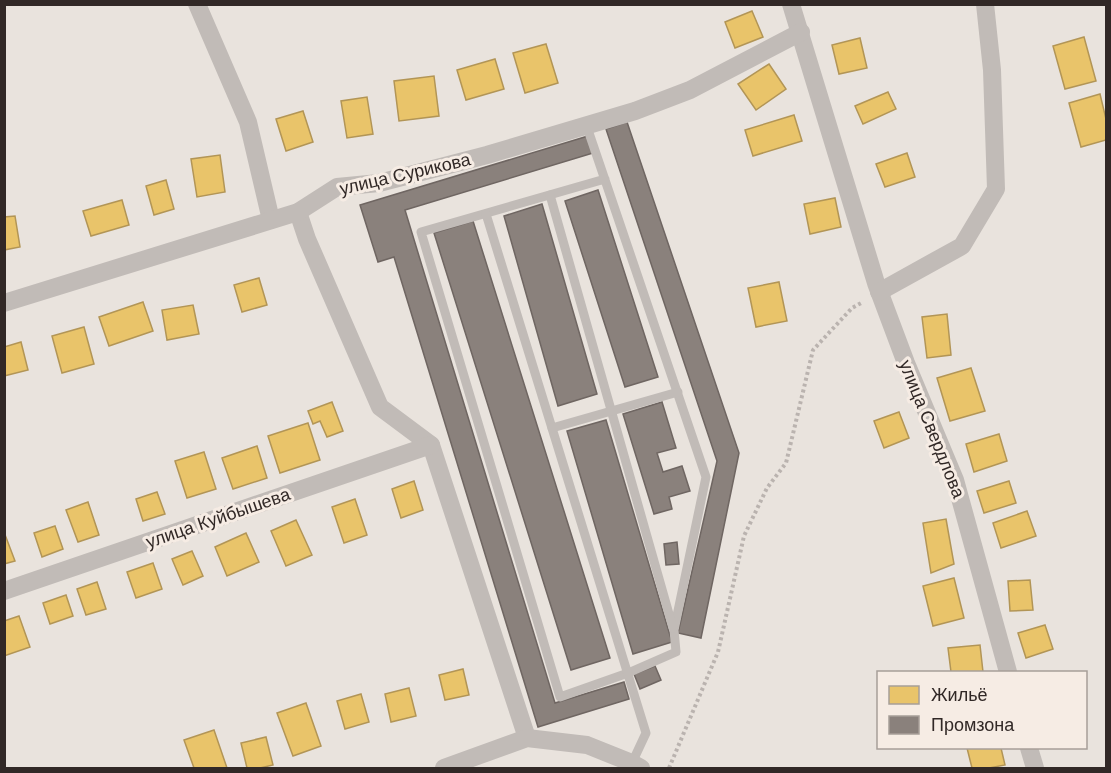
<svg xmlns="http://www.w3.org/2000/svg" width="1111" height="773" viewBox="0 0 1111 773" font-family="Helvetica,sans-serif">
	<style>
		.homes { fill: #e9c46a; stroke: #b29556; stroke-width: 1.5 }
		.industry { fill: #8a817c; stroke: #6f6662; stroke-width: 1.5 }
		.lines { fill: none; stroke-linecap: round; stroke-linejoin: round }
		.path { stroke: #bab3af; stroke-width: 4; stroke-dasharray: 3 3; stroke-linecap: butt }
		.service { stroke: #c1bbb7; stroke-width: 9 }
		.minor { stroke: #c1bbb7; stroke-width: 18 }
		.labels { text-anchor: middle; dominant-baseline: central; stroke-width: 6; stroke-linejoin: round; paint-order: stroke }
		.street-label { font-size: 18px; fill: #312826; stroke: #f6ece4 }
	</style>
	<rect width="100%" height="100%" fill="#e9e3dd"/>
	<g class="homes">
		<polygon points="752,11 763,37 735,48 725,22"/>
		<polygon points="1084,37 1096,81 1065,89 1053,46"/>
		<polygon points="860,38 867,68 839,74 832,45"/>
		<polygon points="546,44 558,83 525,93 513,53"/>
		<polygon points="495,59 504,89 466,100 457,70"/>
		<polygon points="769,64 786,89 756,110 738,84"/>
		<polygon points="434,76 439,116 399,121 394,81"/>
		<polygon points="888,92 896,109 863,124 855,106"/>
		<polygon points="1100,94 1106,119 1106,140 1081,147 1069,103"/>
		<polygon points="367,97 373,134 347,138 341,101"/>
		<polygon points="303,111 313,142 286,151 276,119"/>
		<polygon points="794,115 802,141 753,156 745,130"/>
		<polygon points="907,153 915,177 885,187 876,164"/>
		<polygon points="220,155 225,192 197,197 191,159"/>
		<polygon points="166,180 174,209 154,215 146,186"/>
		<polygon points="835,198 841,227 810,234 804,204"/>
		<polygon points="122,200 129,225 91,236 83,211"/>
		<polygon points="15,216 20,247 4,250 4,217"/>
		<polygon points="259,278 267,305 242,312 234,285"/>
		<polygon points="779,282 787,321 756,327 748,288"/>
		<polygon points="143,302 153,331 109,346 99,317"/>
		<polygon points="193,305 199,334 167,340 162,310"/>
		<polygon points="947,314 951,355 927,358 922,317"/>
		<polygon points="84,327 94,364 62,373 52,336"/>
		<polygon points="21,342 28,370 4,376 4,347"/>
		<polygon points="971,368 985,411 950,421 937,378"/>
		<polygon points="332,402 343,431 327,437 320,421 313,424 308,411"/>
		<polygon points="899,412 909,438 884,448 874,421"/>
		<polygon points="308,423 320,460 280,473 268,436"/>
		<polygon points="999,434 1007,461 974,472 966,444"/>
		<polygon points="257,446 267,478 233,489 222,458"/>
		<polygon points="204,452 216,489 187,498 175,461"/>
		<polygon points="414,481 423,510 401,518 392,489"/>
		<polygon points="1009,481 1016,503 984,513 977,491"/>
		<polygon points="157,492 165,514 143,521 136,499"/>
		<polygon points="355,499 367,535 344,543 332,507"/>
		<polygon points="88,502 99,535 78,542 66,510"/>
		<polygon points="1027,511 1036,536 1001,548 993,523"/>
		<polygon points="946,519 954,564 931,573 923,523"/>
		<polygon points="296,520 312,555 286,566 271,531"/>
		<polygon points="55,526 63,549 42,557 34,533"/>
		<polygon points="4,532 15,561 4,564"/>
		<polygon points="246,533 259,562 227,576 215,547"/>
		<polygon points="192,551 203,576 183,585 172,559"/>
		<polygon points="153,563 162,589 136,598 127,572"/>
		<polygon points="954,578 964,618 933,626 923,586"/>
		<polygon points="1030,580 1033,610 1010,611 1008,581"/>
		<polygon points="97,582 106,609 86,615 77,589"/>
		<polygon points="66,595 73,616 50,624 43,603"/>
		<polygon points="19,616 30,647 4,656 4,621"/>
		<polygon points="1045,625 1053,649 1026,658 1018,633"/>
		<polygon points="980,645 983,672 951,672 948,648"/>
		<polygon points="463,669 469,695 445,700 439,675"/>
		<polygon points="409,688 416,716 391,722 385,694"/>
		<polygon points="361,694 369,722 345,729 337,701"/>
		<polygon points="306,703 321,746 293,756 277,713"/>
		<polygon points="214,730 227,768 194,768 184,740"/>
		<polygon points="266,737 273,765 260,768 247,768 241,743"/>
		<polygon points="967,748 1001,748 1005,765 989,768 972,768"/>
	</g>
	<g class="industry">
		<polygon points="627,122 739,453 701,638 678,633 717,461 606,129"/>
		<polygon points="588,136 593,153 405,210 555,703 624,682 629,699 538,727 394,257 378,262 360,205"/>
		<polygon points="598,190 658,377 625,387 565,201"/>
		<polygon points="542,204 597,394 558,406 504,216"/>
		<polygon points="473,221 610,658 571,670 434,233"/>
		<polygon points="662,402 676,448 657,453 663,472 682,466 690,491 669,497 672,509 654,514 623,414"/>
		<polygon points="606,420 672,642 633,654 567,431"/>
		<polygon points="677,542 679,564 666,565 664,544"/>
		<polygon points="655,666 661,680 640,689 634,674"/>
	</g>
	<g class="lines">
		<polyline class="path" points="669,768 718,652 744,536 767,488 786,463 813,350 852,308 863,302"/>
		<g class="service">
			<polyline points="587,127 706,477 674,630 676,652 628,673 560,697 421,232 605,179"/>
			<polyline points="550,195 673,628"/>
			<polyline points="486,214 646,733 632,763"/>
			<polyline points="552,428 678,392"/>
		</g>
		<g class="minor">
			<polyline points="197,4 248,122 271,220"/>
			<polyline points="791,4 876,283 906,363 955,480 1008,672"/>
			<polyline points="298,212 307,239 380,407 431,445 527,738"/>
			<polyline points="879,292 962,246 996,189 992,70 985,4"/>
			<polyline points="4,303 298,212 337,187 379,183 487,155 635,111 690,90 801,32"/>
			<polyline points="4,591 431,445"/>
			<polyline points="1029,748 1035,768"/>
			<polyline points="444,768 527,738 587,745 632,763 641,768"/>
		</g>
	</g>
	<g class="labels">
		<g class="street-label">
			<text transform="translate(405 174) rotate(-13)">улица Сурикова</text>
			<text transform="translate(932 429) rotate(68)">улица Свердлова</text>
			<text transform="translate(218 518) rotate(-19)">улица Куйбышева</text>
		</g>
	</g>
	<rect width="1111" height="773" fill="none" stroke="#312826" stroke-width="12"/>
	<rect x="877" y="671" width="210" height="78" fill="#f6ece4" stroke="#a79e98" stroke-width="1.5"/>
	<rect x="889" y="686" width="30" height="18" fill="#e9c46a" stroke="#a79e98" stroke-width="1.5"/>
	<text x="931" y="701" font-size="18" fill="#312826">Жильё</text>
	<rect x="889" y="716" width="30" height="18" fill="#8a817c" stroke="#a79e98" stroke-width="1.5"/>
	<text x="931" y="731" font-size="18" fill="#312826">Промзона</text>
</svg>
